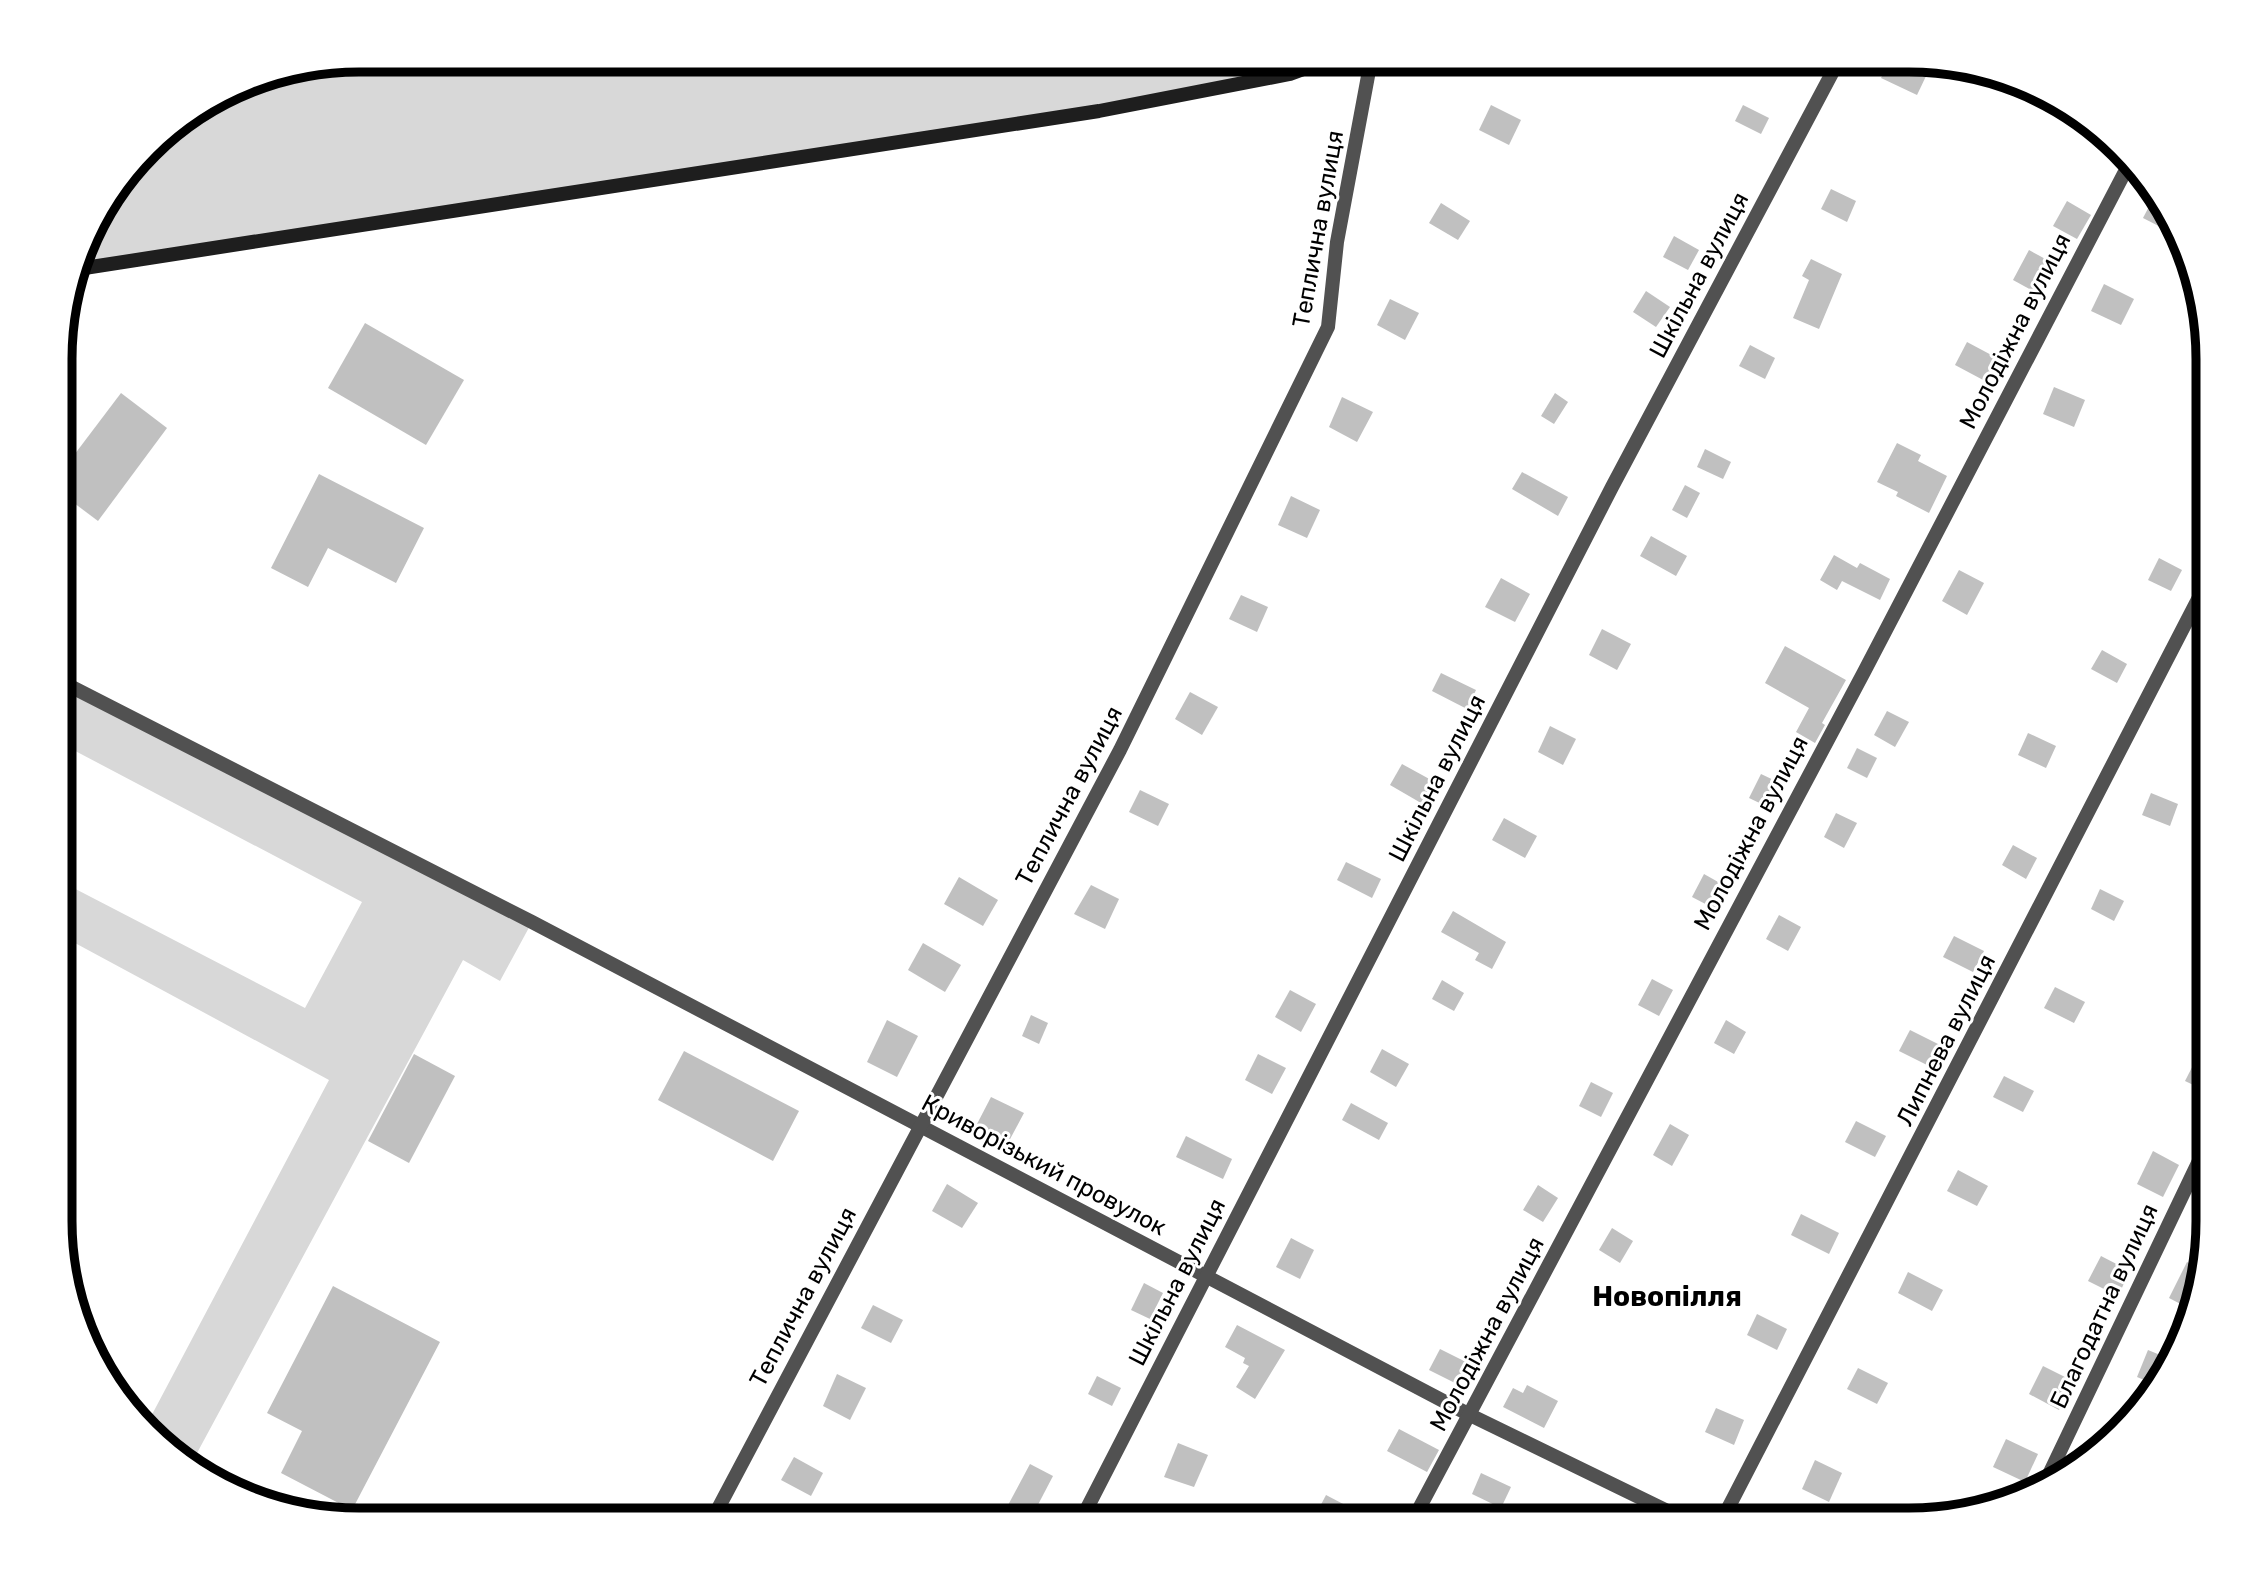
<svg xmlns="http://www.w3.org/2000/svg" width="2268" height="1580" viewBox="0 0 2268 1580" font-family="Rubik,sans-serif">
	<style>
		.green { fill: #d8d8d8 }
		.building { fill: #c0c0c0 }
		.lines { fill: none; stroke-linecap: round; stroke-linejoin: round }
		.street { stroke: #515151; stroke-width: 14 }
		.secondary { stroke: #1e1e1e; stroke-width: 14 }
		.labels { text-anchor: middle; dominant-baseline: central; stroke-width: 6; stroke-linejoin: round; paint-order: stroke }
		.street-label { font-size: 24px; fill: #000; stroke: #fff }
		.quarter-label { font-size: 28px; font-weight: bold; fill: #000; stroke: #fff }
		.rim { fill: none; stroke: #000; stroke-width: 9 }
	</style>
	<rect width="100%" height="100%" fill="#fff"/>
	<g class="green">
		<polygon points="359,60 1328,60 1290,74 78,269 91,226 161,134 245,82"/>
		<polygon points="62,682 532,922 500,981 463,960 190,1466 177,1459 147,1424 329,1080 62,936 62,882 305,1008 362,902 62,744"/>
	</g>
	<g class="building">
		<polygon points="1890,60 1902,60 1928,72 1917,95 1881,78"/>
		<polygon points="1491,105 1521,120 1509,145 1479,130"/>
		<polygon points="1743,105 1769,118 1761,134 1735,121"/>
		<polygon points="1831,189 1856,201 1847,222 1821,209"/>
		<polygon points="2154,197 2177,226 2180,237 2143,218"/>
		<polygon points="2067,201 2091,215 2077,239 2053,226"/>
		<polygon points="1441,203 1470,221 1458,240 1429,223"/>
		<polygon points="1674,236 1699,250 1688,270 1663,257"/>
		<polygon points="2029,250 2058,266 2042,296 2013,280"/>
		<polygon points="1811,259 1842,274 1819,329 1793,318 1809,280 1802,276"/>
		<polygon points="2104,284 2134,299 2121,325 2091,311"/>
		<polygon points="1646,291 1670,307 1656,327 1633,312"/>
		<polygon points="1390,299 1419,313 1405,340 1377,325"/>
		<polygon points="365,323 464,380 426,445 328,388"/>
		<polygon points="1967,342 1997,358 1985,381 1955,365"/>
		<polygon points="1750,345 1775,358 1765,379 1739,366"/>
		<polygon points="2054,387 2085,400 2074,427 2043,414"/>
		<polygon points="121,393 167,428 98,521 62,494 62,471"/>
		<polygon points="1555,393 1568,402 1554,424 1541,416"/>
		<polygon points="1342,397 1373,412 1357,442 1329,427"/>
		<polygon points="1897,443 1921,455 1918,461 1947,476 1929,513 1896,496 1898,492 1877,482"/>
		<polygon points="1705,449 1731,462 1723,479 1697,467"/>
		<polygon points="1522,472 1568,497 1558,516 1512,489"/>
		<polygon points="319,474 424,528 396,583 328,548 308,587 271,568"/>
		<polygon points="1685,485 1700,493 1687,518 1672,510"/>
		<polygon points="1291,496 1320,510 1307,538 1278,525"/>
		<polygon points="1651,536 1687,556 1676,576 1640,556"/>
		<polygon points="1834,555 1857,568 1860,563 1890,579 1880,600 1842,581 1837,590 1820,580"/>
		<polygon points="2159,558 2182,570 2171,591 2148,580"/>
		<polygon points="1959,570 1984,583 1967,615 1942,601"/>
		<polygon points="1501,578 1530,594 1515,622 1485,607"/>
		<polygon points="1241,595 1268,607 1257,632 1229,619"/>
		<polygon points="1602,629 1631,644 1617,670 1589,655"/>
		<polygon points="1785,646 1846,680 1822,723 1825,725 1815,743 1796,732 1809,708 1765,683"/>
		<polygon points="2102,650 2127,664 2117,683 2091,669"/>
		<polygon points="1441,673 1476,690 1467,709 1432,691"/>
		<polygon points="1190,692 1218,707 1202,735 1175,719"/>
		<polygon points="1887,711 1909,722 1895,747 1874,735"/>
		<polygon points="1550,726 1576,739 1563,765 1538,752"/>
		<polygon points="2028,733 2056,746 2046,768 2018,755"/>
		<polygon points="1857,748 1877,758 1867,778 1847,768"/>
		<polygon points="1402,764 1433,781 1421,803 1390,785"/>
		<polygon points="1761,774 1782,784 1770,808 1749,798"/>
		<polygon points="1140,790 1169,804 1158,826 1129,812"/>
		<polygon points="2151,793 2178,804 2170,826 2142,815"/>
		<polygon points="1836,813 1857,823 1844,848 1824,837"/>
		<polygon points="1504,818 1537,836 1525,858 1492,840"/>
		<polygon points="2013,845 2037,858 2026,879 2002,865"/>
		<polygon points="1346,862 1381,879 1372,898 1337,880"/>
		<polygon points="1704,874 1727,887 1715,909 1692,897"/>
		<polygon points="959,877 998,900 983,926 944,904"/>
		<polygon points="1091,885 1119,899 1105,929 1074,914"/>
		<polygon points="2100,889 2124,901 2114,921 2091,909"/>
		<polygon points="1453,911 1506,942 1492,969 1475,960 1479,953 1441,932"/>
		<polygon points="1779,915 1801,927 1788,951 1766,939"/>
		<polygon points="1954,936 1984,951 1973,972 1943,957"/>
		<polygon points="923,943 961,965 945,992 908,970"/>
		<polygon points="1652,979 1673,990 1659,1016 1638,1005"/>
		<polygon points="1442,980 1464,993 1454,1011 1432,999"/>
		<polygon points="2055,987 2085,1002 2074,1023 2044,1008"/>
		<polygon points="1290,990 1316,1004 1301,1032 1275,1017"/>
		<polygon points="1031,1015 1048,1023 1039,1044 1022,1036"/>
		<polygon points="887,1020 918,1036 897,1077 867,1062"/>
		<polygon points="1726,1020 1746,1032 1734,1054 1714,1043"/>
		<polygon points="1910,1030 1940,1045 1929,1066 1899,1051"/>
		<polygon points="2208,1036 2208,1092 2185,1081"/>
		<polygon points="1382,1049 1409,1064 1396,1087 1370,1072"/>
		<polygon points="684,1051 799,1111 773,1161 658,1100"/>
		<polygon points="414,1054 455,1076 409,1163 368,1141"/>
		<polygon points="1258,1054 1286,1068 1272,1094 1245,1080"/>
		<polygon points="2004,1076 2034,1091 2023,1112 1993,1097"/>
		<polygon points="1591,1082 1613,1093 1601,1117 1579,1106"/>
		<polygon points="991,1097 1024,1113 1009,1141 977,1124"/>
		<polygon points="1351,1103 1388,1123 1379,1140 1342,1120"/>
		<polygon points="1856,1121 1886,1136 1875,1157 1845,1142"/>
		<polygon points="1670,1124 1689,1135 1672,1166 1653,1155"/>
		<polygon points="1186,1136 1232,1159 1223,1179 1176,1157"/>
		<polygon points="2153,1151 2179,1165 2163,1197 2137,1184"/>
		<polygon points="1958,1170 1988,1186 1977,1206 1947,1191"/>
		<polygon points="947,1184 978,1203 962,1228 932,1211"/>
		<polygon points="1538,1185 1558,1198 1543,1222 1523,1210"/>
		<polygon points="1801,1214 1839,1233 1829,1254 1791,1235"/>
		<polygon points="1612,1228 1633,1241 1620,1263 1599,1250"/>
		<polygon points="1291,1238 1314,1250 1300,1279 1276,1267"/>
		<polygon points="2101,1256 2130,1271 2118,1296 2088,1281"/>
		<polygon points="2187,1262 2202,1270 2194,1311 2169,1298"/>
		<polygon points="1908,1272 1943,1290 1932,1311 1898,1293"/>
		<polygon points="1144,1283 1163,1293 1150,1319 1131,1310"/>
		<polygon points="333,1286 440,1342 352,1510 281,1473 302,1431 267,1413"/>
		<polygon points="873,1305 903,1320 891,1343 861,1328"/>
		<polygon points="1757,1314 1787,1329 1777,1350 1747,1335"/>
		<polygon points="1237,1325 1285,1350 1255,1399 1236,1387 1249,1366 1243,1363 1245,1358 1225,1347"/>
		<polygon points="1440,1349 1468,1363 1457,1384 1429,1370"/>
		<polygon points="2148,1350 2170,1359 2156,1385 2137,1377"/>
		<polygon points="2043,1366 2073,1381 2059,1410 2029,1394"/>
		<polygon points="1858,1368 1888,1383 1877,1404 1847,1389"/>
		<polygon points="837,1374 866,1388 850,1420 823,1406"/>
		<polygon points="1097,1376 1121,1388 1112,1406 1088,1394"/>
		<polygon points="1527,1385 1558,1401 1544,1428 1503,1407 1513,1388 1523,1393"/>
		<polygon points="1716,1408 1744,1420 1734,1445 1705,1432"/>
		<polygon points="1399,1429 1439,1450 1427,1472 1387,1451"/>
		<polygon points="2006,1439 2038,1454 2025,1482 1993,1467"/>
		<polygon points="1178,1443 1208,1455 1194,1487 1164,1477"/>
		<polygon points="794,1457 823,1473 811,1496 781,1480"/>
		<polygon points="1815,1460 1842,1473 1829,1502 1802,1489"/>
		<polygon points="1030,1464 1053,1476 1030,1520 1000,1520"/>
		<polygon points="1481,1473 1511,1487 1501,1508 1472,1494"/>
		<polygon points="1326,1495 1349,1507 1342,1520 1313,1520"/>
	</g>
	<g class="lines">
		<g class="street">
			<polyline points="62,682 532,922 1470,1415 1686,1520"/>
			<polyline points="2042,1489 2208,1142"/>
			<polyline points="712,1520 1120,750 1328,327 1337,242 1371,60"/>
			<polyline points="1081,1520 1612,487 1839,60"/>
			<polyline points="1413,1520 1864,672 2128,166"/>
			<polyline points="1722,1520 2208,580"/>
		</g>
		<polyline class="secondary" points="78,269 1099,111 1290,74 1328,60"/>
	</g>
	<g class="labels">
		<g class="street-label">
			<text transform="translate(1318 229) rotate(-80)">Теплична вулиця</text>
			<text transform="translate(1699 275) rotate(-62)">Шкільна вулиця</text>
			<text transform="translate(2015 331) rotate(-63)">Молодіжна вулиця</text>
			<text transform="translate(1437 778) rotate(-63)">Шкільна вулиця</text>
			<text transform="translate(1069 796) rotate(-62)">Теплична вулиця</text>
			<text transform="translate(1751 833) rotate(-62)">Молодіжна вулиця</text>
			<text transform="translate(1946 1040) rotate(-63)">Липнева вулиця</text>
			<text transform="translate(1044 1165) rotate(28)">Криворізький провулок</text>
			<text transform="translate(1177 1282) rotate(-63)">Шкільна вулиця</text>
			<text transform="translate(803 1297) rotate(-62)">Теплична вулиця</text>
			<text transform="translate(2104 1306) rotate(-65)">Благодатна вулиця</text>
			<text transform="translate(1487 1334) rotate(-62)">Молодіжна вулиця</text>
		</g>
		<g class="quarter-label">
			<text x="1667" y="1296">Новопілля</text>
		</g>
	</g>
	<path d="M0 0H2268V1580H0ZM359 72H1909A287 287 0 0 1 2196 359V1221A287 287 0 0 1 1909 1508H359A287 287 0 0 1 72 1221V359A287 287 0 0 1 359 72Z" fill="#fff" fill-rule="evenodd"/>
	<path class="rim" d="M359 72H1909A287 287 0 0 1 2196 359V1221A287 287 0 0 1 1909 1508H359A287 287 0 0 1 72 1221V359A287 287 0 0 1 359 72Z"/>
</svg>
